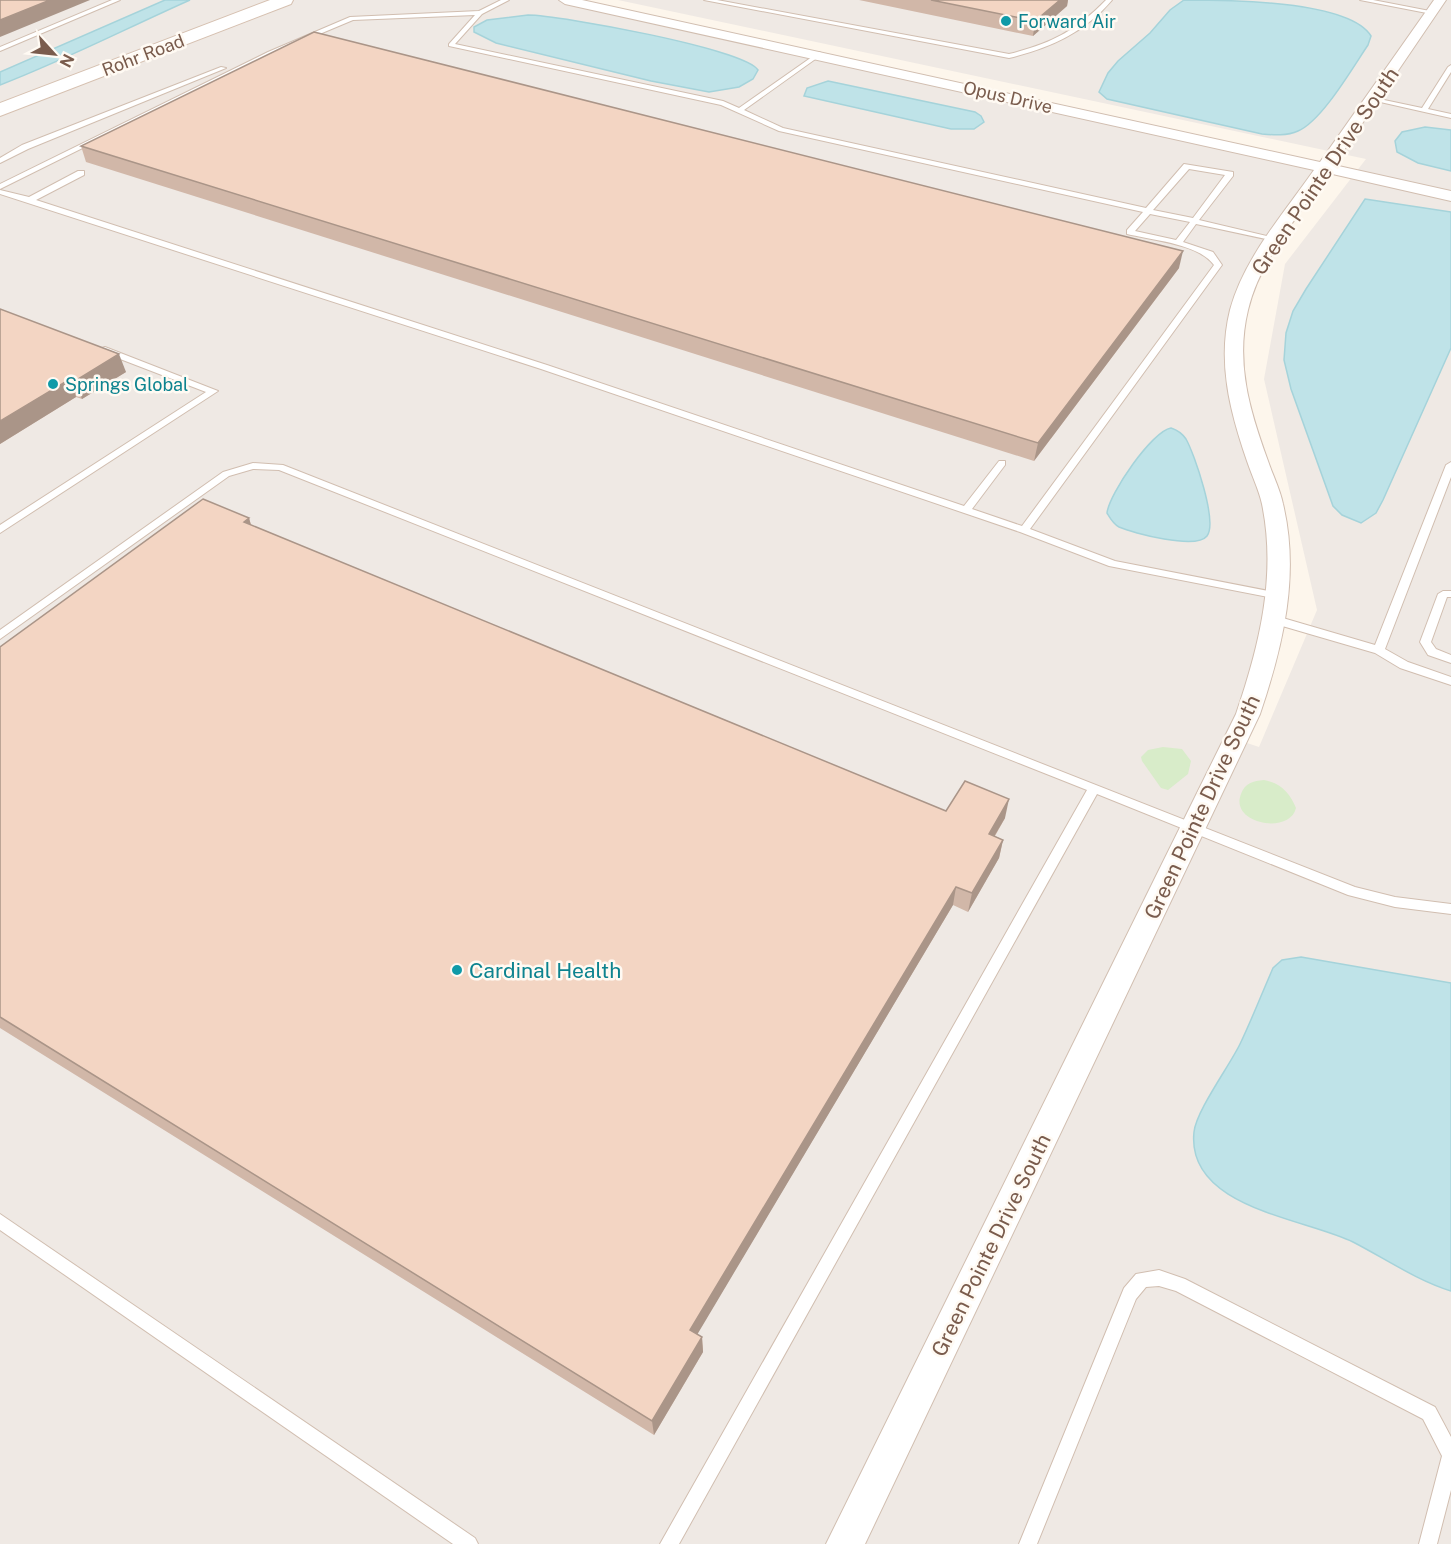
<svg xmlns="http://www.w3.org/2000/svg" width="1451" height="1544" viewBox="0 0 1451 1544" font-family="'Public Sans',sans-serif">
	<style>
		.industrial { fill: #efe9e4 }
		.green { fill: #d8ecc9 }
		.water { fill: #bfe3e8; stroke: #a5d3da; stroke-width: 1.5 }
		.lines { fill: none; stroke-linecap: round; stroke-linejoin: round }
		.lane-casing { stroke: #d1beb0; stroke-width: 2 }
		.street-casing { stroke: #d1beb0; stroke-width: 2 }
		.secondary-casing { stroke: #d6c0b0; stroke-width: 2 }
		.lane { fill: #fff; fill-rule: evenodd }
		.street { fill: #fff; fill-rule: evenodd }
		.secondary { fill: #fff; fill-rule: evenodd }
		.wall { fill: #d1b7a8 }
		.shaded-wall { fill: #aa9588 }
		.building { fill: #f3d5c3; stroke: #aa9588; stroke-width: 1.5 }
		.culture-dot { fill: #0f9aa8; stroke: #fffaf3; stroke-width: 2 }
		.labels { text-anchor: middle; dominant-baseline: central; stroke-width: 5; stroke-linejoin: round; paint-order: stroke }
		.far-culture-label { font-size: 18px; fill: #0d838f; stroke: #fffaf3; text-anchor: start }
		.far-street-label { font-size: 18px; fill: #7a5c4d; stroke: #fffaf3 }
		.street-label { font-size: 21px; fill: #7a5c4d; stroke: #fffaf3 }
		.culture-label { font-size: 21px; fill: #0d838f; stroke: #fffaf3; text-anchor: start }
	</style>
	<rect width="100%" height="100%" fill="#fdf6ec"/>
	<polygon class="industrial" points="0,0 565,0 1325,168 1267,251 1233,352 1279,549 1238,740 1259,747 1317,610 1264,379 1285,264 1366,159 618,0 1451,0 1451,1544 0,1544"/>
	<g class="green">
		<polygon points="1163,747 1182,749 1191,761 1188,774 1168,790 1161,788 1142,761 1141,757 1148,750"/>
		<path d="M1264 780C1281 783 1290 793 1296 808 1290 835 1229 824 1241 794 1245 783 1253 781 1264 780Z"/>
	</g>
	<g class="water">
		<path d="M165 0H190C127 28 65 60 0 85V72Z"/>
		<path d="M1184 0C1226 0 1349 0 1371 36L1368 45C1353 67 1322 121 1298 131 1287 136 1274 135 1262 134L1107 99 1099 92 1108 73 1118 61 1150 33 1170 10Z"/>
		<path d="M528 15C559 15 745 49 758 70L753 79 739 87 709 92 651 81 496 43 474 32V27L487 20Z"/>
		<polygon points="828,81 975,112 981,116 984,122 974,129 951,129 804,96 807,88"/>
		<polygon points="1425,127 1451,130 1451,171 1418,163 1397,152 1395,141 1402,132"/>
		<polygon points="1365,199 1451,212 1451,348 1383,500 1376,513 1361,523 1342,515 1333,506 1291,389 1284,360 1286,333 1293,311 1306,289"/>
		<path d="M1171 428C1177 430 1182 433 1186 439 1194 453 1218 522 1207 536 1196 550 1133 533 1119 527 1113 524 1110 518 1107 513 1109 494 1152 431 1171 428Z"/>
		<path d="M1301 957 1451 983V1291C1416 1280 1386 1259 1353 1242 1304 1218 1186 1208 1194 1132 1196 1111 1230 1065 1240 1044 1252 1019 1262 993 1273 968L1282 960Z"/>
	</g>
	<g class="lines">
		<g class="lane-casing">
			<g id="lane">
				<polygon points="112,0 120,0 0,51 0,47"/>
				<path d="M501 0H509L482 14 455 44 723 101 739 108 819 52 821 53V55L744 110 783 128 1146 208 1184 164 1233 172V176L1199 220 1279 239 1275 241 1196 224 1183 242 1213 252 1222 265 1030 529 1115 561 1279 593 1283 594 1284 596 1283 598 1279 599 1109 566 1020 532 541 369 0 194V190L29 197 78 171H84V175L36 200 547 365 964 506 999 461H1005V465L972 509 1022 526 1214 265C1199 244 1152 240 1127 234V230L1143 212 779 131 721 105 449 46V44L475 15 353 20 272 54 0 189V184L268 52 350 17 479 11ZM1189 169 1225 175 1193 218 1153 210ZM1150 214 1190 222 1176 240 1135 231Z"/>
				<path d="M704 0H717L1009 54C1050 44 1076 31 1106 0H1112C1084 33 1050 48 1009 58Z"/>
				<polygon points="1360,0 1373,0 1435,12 1432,14"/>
				<polygon points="1451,65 1451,72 1428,109 1451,114 1451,118 1367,99 1370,97 1422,108 1448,67"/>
				<polygon points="221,67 226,68 28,149 0,163 0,158 22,145"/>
				<polygon points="105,347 218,391 0,533 0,525 206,392 102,352 102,348"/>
				<polygon points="1451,462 1451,477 1385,649 1408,662 1451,677 1451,685 1400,668 1375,653 1272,623 1271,620 1276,616 1375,645 1446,465"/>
				<polygon points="253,463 283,465 1355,887 1395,897 1451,904 1451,914 1395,907 1348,895 1097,794 679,1544 660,1544 1087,790 279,470 253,469 229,476 0,639 0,630 223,472"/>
				<polygon points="1443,591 1451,591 1451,597 1447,597 1431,642 1436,649 1451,655 1451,663 1428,655 1420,642 1438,594"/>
				<polygon points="0,1214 475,1538 478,1544 453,1544 0,1230"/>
				<polygon points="1159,1270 1185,1279 1435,1407 1451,1437 1451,1490 1437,1544 1419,1544 1442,1456 1423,1419 1176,1291 1159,1286 1146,1287 1136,1299 1037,1544 1019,1544 1124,1288 1136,1274"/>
			</g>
		</g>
		<g class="street-casing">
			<path id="street" d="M559 0H582L1320 162 1434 0H1446L1334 165 1451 191V201L1328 173C1299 216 1260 259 1248 310 1235 363 1250 412 1268 461 1273 476 1280 489 1283 504 1300 575 1283 646 1260 714L865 1544H826L1236 714C1259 647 1277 576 1262 504 1259 490 1252 476 1247 461 1230 412 1217 362 1230 310 1244 258 1284 213 1314 170L565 4Z"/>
		</g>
		<g class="secondary-casing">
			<polygon id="secondary" points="270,0 293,0 291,4 0,116 0,103"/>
		</g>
		<use href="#lane" class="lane"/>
		<use href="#street" class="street"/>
		<use href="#secondary" class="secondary"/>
	</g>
	<g class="wall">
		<polygon points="859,0 1068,0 1067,6 1033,36"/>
		<polygon points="81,146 1179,268 1034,461 86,162"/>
		<polygon points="0,309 126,372 82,399 76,397 0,444"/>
		<polygon points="249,518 251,525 946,811 1005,818 995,836 1003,840 999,858 968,912 953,905 697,1334 702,1337 703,1352 654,1435 0,1028 0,647"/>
	</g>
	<g class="shaded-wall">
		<polygon points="50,0 90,0 0,37 0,20"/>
		<polygon points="1060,0 1068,0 1067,6 1033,36 1035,21"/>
		<polygon points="1183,251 1179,268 1034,461 1038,443"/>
		<polygon points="119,354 126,372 82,399 75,381"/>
		<polygon points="70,379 76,397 0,444 0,421"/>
		<polygon points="249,518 254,536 244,522"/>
		<polygon points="1009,799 1005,818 985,852 989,834"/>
		<polygon points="1003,840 999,858 968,912 972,893"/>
		<polygon points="956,887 953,905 691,1345 690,1330"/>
		<polygon points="702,1337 703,1352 654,1435 652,1421"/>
	</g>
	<g class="building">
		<polygon points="0,0 50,0 0,20"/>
		<polygon points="931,0 1060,0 1035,21"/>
		<polygon points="314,32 1183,251 1038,443 81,146"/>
		<polygon points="0,309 119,354 75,381 70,379 0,421"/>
		<polygon points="203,499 249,518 244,522 946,811 965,781 1009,799 989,834 1003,840 972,893 956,887 690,1330 702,1337 652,1421 0,1017 0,647"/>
	</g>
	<g class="culture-dot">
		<circle cx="1006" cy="21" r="6"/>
		<circle cx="53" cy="384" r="6"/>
		<circle cx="457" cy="970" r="6"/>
	</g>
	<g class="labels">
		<g class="far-culture-label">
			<text x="1018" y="21">Forward Air</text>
			<text x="65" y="384">Springs Global</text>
		</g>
		<g class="far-street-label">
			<text transform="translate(143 55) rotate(-21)">Rohr Road</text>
			<text transform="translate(1008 97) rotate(13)">Opus Drive</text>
		</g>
		<g class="street-label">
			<text transform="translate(1325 171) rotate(-56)">Green Pointe Drive South</text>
			<text transform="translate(1202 807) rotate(-65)">Green Pointe Drive South</text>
			<text transform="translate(991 1245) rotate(-64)">Green Pointe Drive South</text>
		</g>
		<g class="culture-label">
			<text x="469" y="970">Cardinal Health</text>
		</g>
	</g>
	<g transform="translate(54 54) rotate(117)" stroke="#fffaf3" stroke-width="4.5" paint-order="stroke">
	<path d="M0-4.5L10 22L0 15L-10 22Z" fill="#7a5c4d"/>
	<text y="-9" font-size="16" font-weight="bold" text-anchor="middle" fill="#7a5c4d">N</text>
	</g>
</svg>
